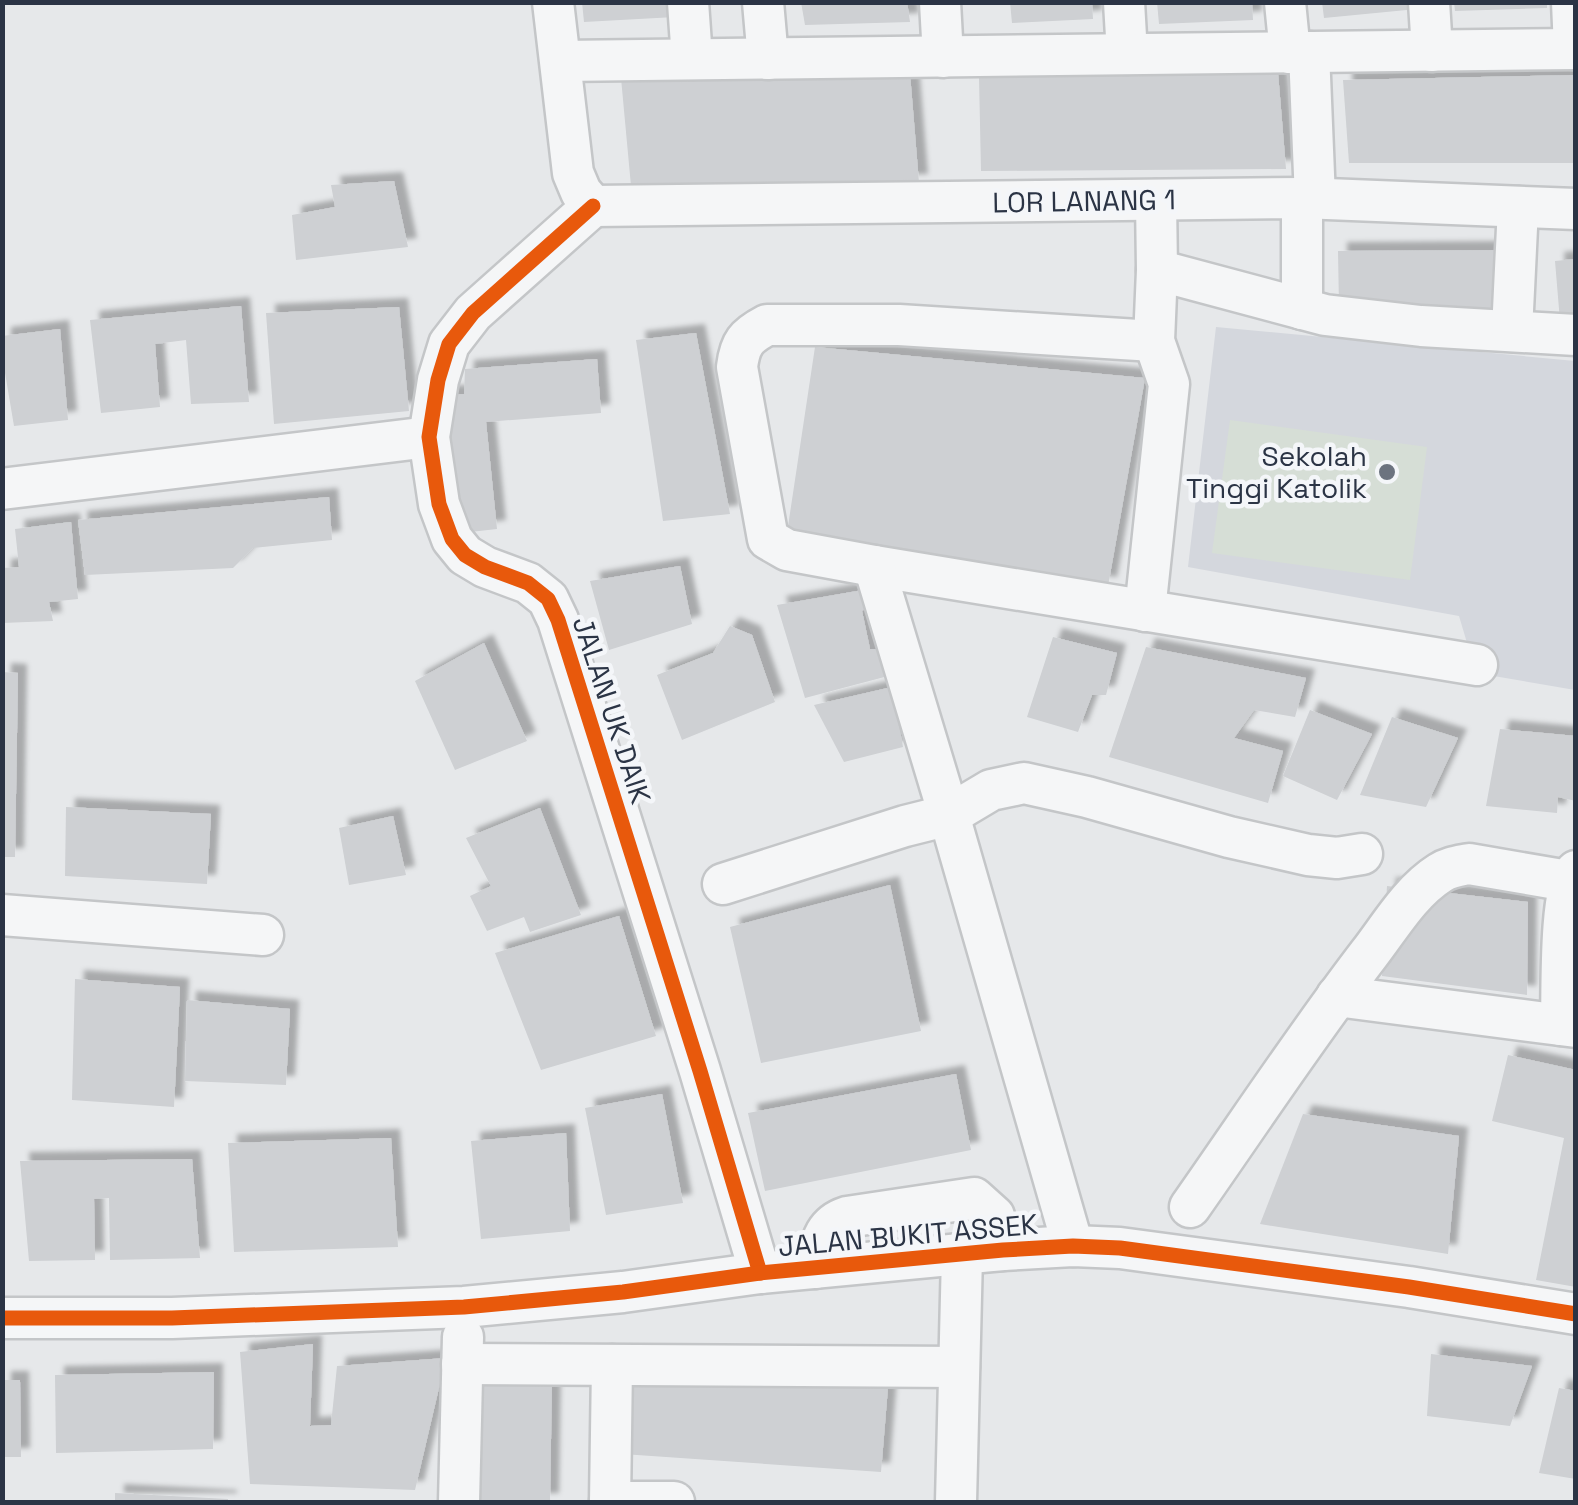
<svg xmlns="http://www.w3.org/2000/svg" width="1578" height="1505" viewBox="0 0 1578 1505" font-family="'Space Grotesk',sans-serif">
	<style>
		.built { fill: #d4d7dd }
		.green { fill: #d6ded6 }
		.building { fill: #ced0d3; filter: url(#shadow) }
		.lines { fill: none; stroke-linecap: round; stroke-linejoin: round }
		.minor-casing { stroke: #c4c6c8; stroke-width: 45 }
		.minor { stroke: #f5f6f7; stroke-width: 40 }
		.cycleway-casing { stroke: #f4f6f9; stroke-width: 21 }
		.cycleway { stroke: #e8590c; stroke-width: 15 }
		.poi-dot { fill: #6c737f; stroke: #f4f6f9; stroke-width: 4 }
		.labels { text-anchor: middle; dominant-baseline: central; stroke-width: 9; stroke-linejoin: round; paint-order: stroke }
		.street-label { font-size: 28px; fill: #2b3445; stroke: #f4f6f9 }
		.poi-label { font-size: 28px; fill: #2b3445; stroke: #f4f6f9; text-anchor: end }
	</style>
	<defs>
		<filter id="shadow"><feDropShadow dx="9" dy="-9" stdDeviation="2.5" flood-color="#0004"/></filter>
	</defs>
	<rect width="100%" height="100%" fill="#e6e8ea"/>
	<polygon class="built" points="1216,327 1575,361 1575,690 1476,673 1459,616 1188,567"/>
	<polygon class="green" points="1230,420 1427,447 1410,580 1212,553"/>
	<g class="building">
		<polygon points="582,2 674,2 675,17 584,22"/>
		<polygon points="801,2 907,2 910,22 805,25"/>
		<polygon points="1010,2 1092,2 1093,19 1012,23"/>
		<polygon points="1157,2 1252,2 1253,20 1159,24"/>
		<polygon points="1322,2 1416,2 1417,9 1324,18"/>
		<polygon points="1454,2 1547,2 1547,8 1455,11"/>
		<polygon points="1278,73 1286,169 981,171 979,77"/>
		<polygon points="910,74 919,183 631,186 621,78"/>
		<polygon points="1576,75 1576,163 1349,163 1343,80"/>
		<polygon points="394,181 408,247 296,260 292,215 335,207 331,185"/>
		<polygon points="1502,250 1501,309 1339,306 1338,251"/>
		<polygon points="1576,259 1576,321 1560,321 1555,261"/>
		<polygon points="241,306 249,402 191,404 186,340 155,344 160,407 101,413 90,320"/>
		<polygon points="399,307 409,411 274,424 266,313"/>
		<polygon points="60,329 68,420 14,426 2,355 2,336"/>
		<polygon points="696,333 730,514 663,521 636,340"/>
		<polygon points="815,347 1145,378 1108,586 787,533"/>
		<polygon points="597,359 601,413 486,422 497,529 434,536 424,395 464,394 465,369"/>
		<polygon points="329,497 332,540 253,548 233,568 85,575 78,520"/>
		<polygon points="71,522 78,599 49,602 53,621 2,623 2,568 19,567 15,529"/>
		<polygon points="680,566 692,624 609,650 590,581"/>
		<polygon points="863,590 869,606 862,611 870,649 887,649 892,675 805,698 777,605"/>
		<polygon points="730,626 752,635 775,702 682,740 657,675 713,653"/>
		<polygon points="1053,637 1117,653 1106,695 1092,695 1078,732 1027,717"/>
		<polygon points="484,643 527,741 455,770 415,681"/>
		<polygon points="1146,647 1306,678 1295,717 1254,710 1234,738 1283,751 1268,803 1109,757"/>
		<polygon points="2,672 18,673 15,857 2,857"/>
		<polygon points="892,687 903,747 844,762 814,705"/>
		<polygon points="1310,710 1372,734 1337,800 1283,776"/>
		<polygon points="1392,717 1458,738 1426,807 1360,795"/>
		<polygon points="1500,729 1576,736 1576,801 1558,797 1557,813 1486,806"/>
		<polygon points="66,807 211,814 207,884 65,876"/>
		<polygon points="540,808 581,915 530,932 524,917 487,931 470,896 491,886 466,838"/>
		<polygon points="393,816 406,875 349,885 339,828"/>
		<polygon points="890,885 921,1031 761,1063 730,927"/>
		<polygon points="1387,886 1528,902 1527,995 1382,976"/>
		<polygon points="619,916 656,1036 541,1070 495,953"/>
		<polygon points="75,979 180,987 174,1107 72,1100"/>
		<polygon points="187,1000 290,1009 286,1085 185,1081"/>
		<polygon points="1508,1055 1576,1070 1576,1287 1536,1280 1564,1138 1492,1121"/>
		<polygon points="956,1074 971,1150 765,1191 748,1113"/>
		<polygon points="662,1094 683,1203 606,1215 585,1108"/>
		<polygon points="1303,1114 1459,1136 1448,1254 1260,1224"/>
		<polygon points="566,1133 570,1231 481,1239 471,1141"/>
		<polygon points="391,1138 398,1247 234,1252 228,1143"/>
		<polygon points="192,1159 200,1258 110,1260 109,1198 94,1199 95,1260 29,1261 20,1161"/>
		<polygon points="313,1344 310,1426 331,1425 337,1366 446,1358 415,1490 250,1484 240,1352"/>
		<polygon points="1431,1354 1532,1366 1510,1426 1427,1416"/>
		<polygon points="214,1372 213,1449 56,1453 55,1375"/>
		<polygon points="474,1375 552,1378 550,1502 471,1502"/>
		<polygon points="613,1378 888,1387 881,1472 608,1453"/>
		<polygon points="2,1380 20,1380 21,1457 2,1457"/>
		<polygon points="1559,1388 1576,1391 1576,1479 1539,1473"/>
		<polygon points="115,1493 228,1499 228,1502 115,1502"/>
	</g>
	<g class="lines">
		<g class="minor-casing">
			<g id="minor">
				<polyline points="553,2 573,173 581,192 593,206"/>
				<polyline points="688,2 692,59"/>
				<polyline points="763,2 768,59"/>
				<polyline points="940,2 943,57"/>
				<polyline points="1124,2 1127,54"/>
				<polyline points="1285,2 1290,53"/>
				<polyline points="1429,2 1432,51"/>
				<polyline points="1572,2 1574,49"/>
				<polyline points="1309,52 1315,199"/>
				<polyline points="561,61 1576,49"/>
				<polyline points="593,206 473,313 449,344 438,380 429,437 439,504 452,539 465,555 485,567 528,583 548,599 558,620 700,1071 760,1273"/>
				<polyline points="593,206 1302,198 1576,209"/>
				<polyline points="1157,270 1325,315 1421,326 1576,335"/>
				<polyline points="1302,309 1302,198"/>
				<polyline points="1512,331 1518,207"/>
				<path d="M1154 341 899 325H767C746 336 740 343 737 367L768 539 787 550 874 566 1477 665"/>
				<polyline points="2,489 429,437"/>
				<polyline points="874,566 949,815 1073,1246"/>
				<polyline points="1145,611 1169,384 1154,341 1157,270 1156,200"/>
				<polyline points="723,884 905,826 949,815 991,790 1024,783 1087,797 1229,837 1308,855 1337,858 1362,854"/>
				<polyline points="2,915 263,935"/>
				<polyline points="1337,996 1576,1027"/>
				<path d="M1561 1025C1562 994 1559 891 1576 871"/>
				<path d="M1190 1207C1249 1123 1306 1036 1369 954 1390 927 1410 892 1440 873 1449 867 1459 866 1469 864L1568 881"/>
				<path d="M815 1268C821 1245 822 1225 847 1217L974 1198 994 1216 1003 1250"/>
				<polyline points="2,1318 172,1318 464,1307 623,1292 760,1273 1003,1250 1073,1246 1120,1248 1409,1287 1576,1314"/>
				<polyline points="462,1364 959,1367"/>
				<polyline points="459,1502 463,1337"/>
				<polyline points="610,1502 612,1365"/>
				<polyline points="610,1502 674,1502"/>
				<polyline points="956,1502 962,1255"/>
			</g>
		</g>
		<use href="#minor" class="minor"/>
		<g class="cycleway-casing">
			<g id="cycleway">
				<polyline points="593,206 473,313 449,344 438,380 429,437 439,504 452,539 465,555 485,567 528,583 548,599 558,620 700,1071 760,1273"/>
				<polyline points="2,1318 172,1318 464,1307 623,1292 760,1273 1003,1250 1073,1246 1120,1248 1409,1287 1576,1314"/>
			</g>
		</g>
		<use href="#cycleway" class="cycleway"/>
	</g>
	<circle class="poi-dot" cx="1387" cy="472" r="10"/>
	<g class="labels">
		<g class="street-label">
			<text transform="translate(1084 201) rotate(-1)">LOR LANANG 1</text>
			<text transform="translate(612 710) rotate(72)">JALAN UK DAIK</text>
			<text transform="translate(908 1235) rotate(-5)">JALAN BUKIT ASSEK</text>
		</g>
		<g class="poi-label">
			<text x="1367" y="456">Sekolah<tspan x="1367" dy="32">Tinggi Katolik</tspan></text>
		</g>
	</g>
	<rect width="1578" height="1505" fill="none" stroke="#2b3445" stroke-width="10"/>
</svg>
